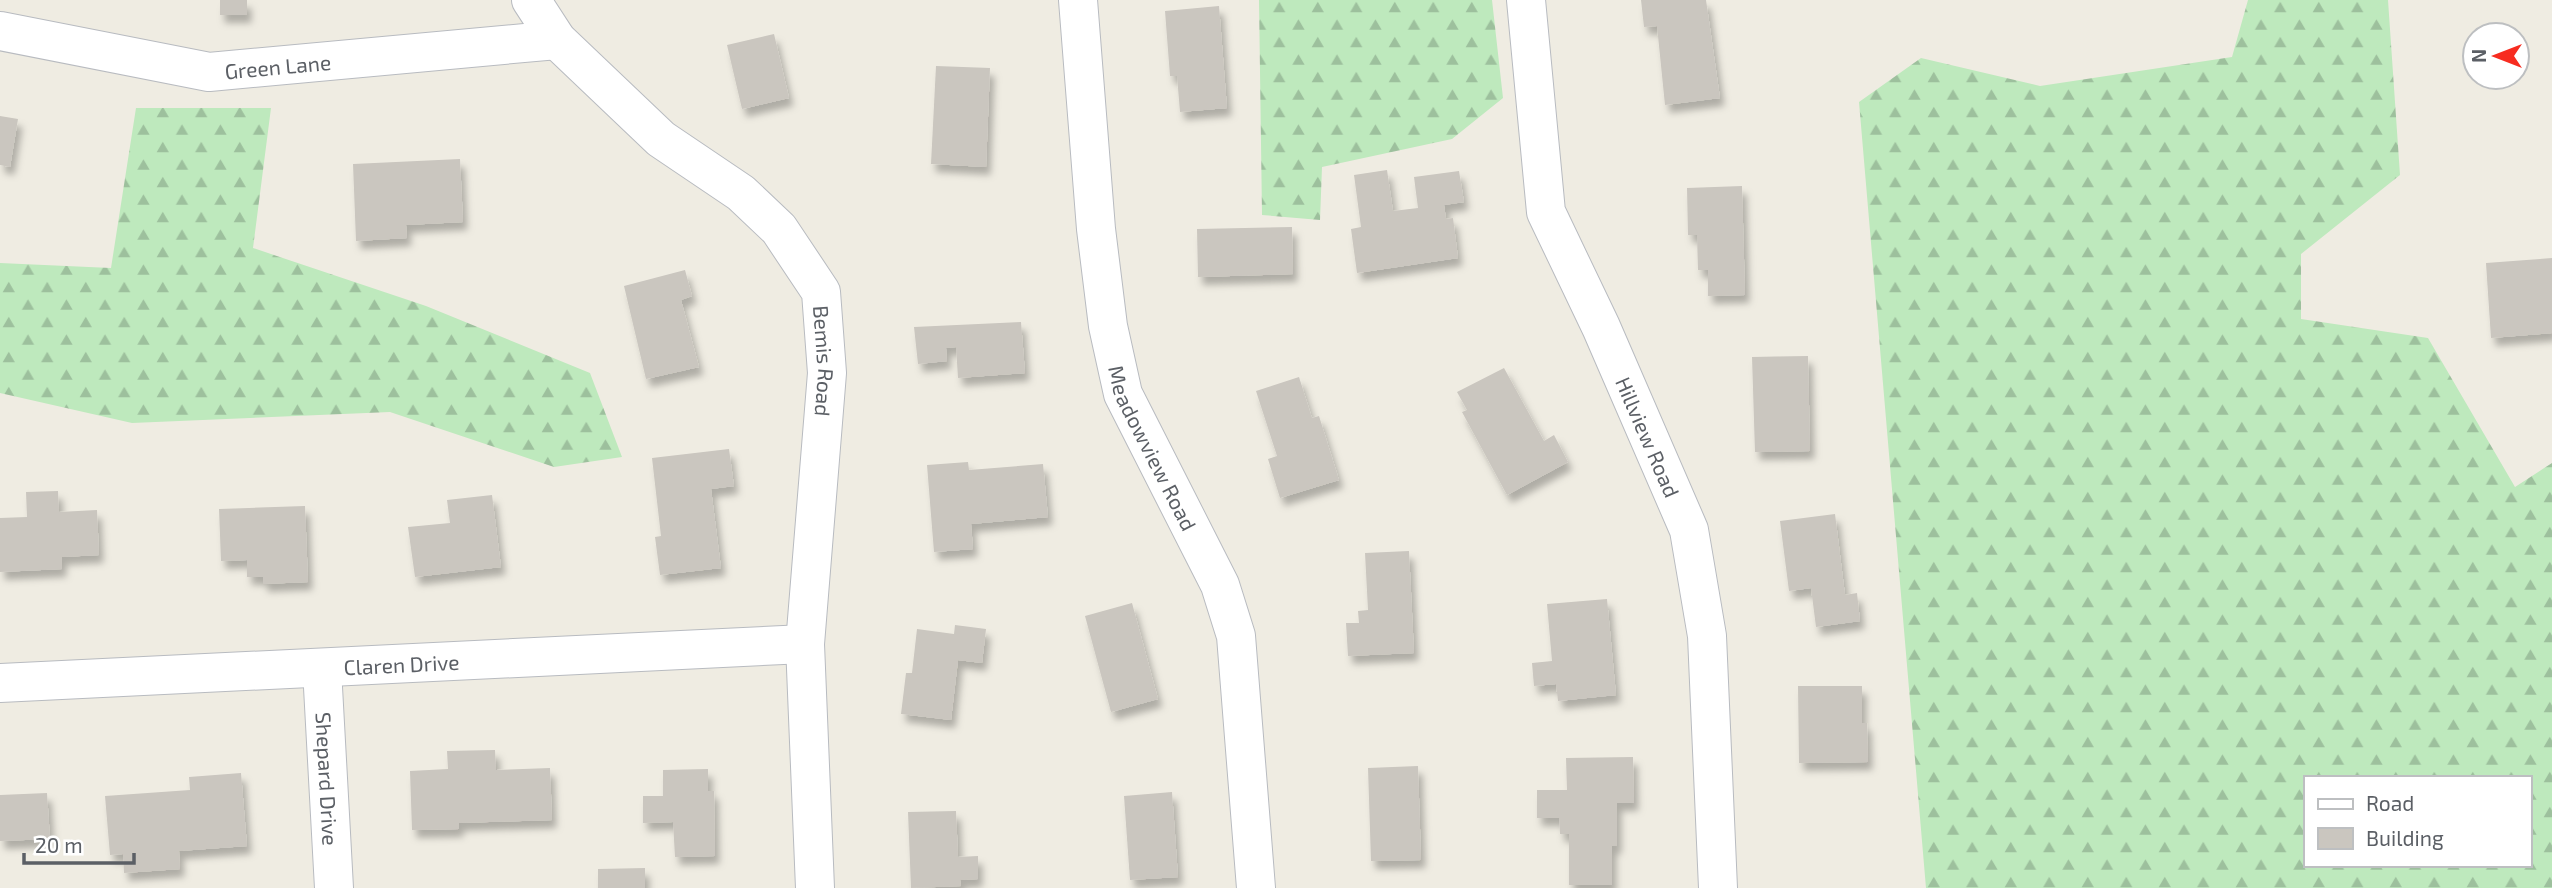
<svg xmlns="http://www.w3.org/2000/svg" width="2552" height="888" viewBox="0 0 2552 888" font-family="'Exo 2',sans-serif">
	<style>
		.forest { fill: url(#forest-firs); fill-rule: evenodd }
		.building { fill: #cac6bf; filter: url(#shadow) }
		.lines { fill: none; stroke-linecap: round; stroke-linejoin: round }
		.minor-casing { stroke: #b8bbc0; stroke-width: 40 }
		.minor { stroke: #fff; stroke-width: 38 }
		.labels { text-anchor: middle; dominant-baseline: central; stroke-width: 7; stroke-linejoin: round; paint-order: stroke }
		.street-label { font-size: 21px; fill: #5b5f65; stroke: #fff }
	</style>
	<defs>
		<pattern id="forest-firs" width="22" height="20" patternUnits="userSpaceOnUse" patternTransform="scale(1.75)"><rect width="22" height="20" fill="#bee9bd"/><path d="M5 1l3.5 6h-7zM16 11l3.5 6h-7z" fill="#9dc09d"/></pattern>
		<filter id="shadow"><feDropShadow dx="4.5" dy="8" stdDeviation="3.5" flood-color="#0004"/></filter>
	</defs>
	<rect width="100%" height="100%" fill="#efece2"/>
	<g class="forest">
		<polygon points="1259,0 1492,0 1503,98 1452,139 1322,167 1320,220 1262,215"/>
		<path d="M2248 0H2388L2400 175 2301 254V319L2428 338 2515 487 2552 463V888H1926L1859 102 1921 58 2040 86 2232 57ZM2305 778H2529V865H2305Z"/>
		<polygon points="136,108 271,108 253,248 426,306 590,373 622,457 554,467 390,412 132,423 0,393 0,263 111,268"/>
	</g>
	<g class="building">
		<rect x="220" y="0" width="27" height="15"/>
		<polygon points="1641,0 1706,0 1720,98 1665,105 1657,26 1644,27"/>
		<polygon points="1219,6 1227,108 1180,112 1177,76 1170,76 1165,11"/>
		<polygon points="774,34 789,98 742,109 727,45"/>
		<polygon points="936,66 990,68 986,167 931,164"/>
		<polygon points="0,116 18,119 10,167 0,165"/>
		<polygon points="460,159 463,222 406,225 407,238 356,241 353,164"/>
		<polygon points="1387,170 1393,211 1418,208 1414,177 1459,171 1464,202 1444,205 1446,219 1453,218 1458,258 1357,273 1351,229 1361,227 1354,175"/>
		<polygon points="1742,186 1745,295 1708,296 1708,270 1698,270 1697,235 1688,235 1687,188"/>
		<polygon points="1292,227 1293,274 1198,277 1197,229"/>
		<polygon points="2552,258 2552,333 2491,338 2486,263"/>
		<polygon points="685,270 692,296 681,300 699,367 646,379 624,286"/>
		<polygon points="1021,322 1025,373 958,378 956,347 946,348 947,361 918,364 914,327"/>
		<polygon points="1808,356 1810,451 1755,452 1752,357"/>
		<polygon points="1504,368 1544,441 1554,435 1568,462 1507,495 1462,412 1467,410 1457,392"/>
		<polygon points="1299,377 1312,418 1319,416 1339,480 1280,498 1268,459 1277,456 1256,391"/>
		<polygon points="729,449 734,486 711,489 721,568 660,575 655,537 661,536 652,458"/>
		<polygon points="968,462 969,470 1043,464 1048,517 971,524 973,549 934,552 927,465"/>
		<polygon points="58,491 59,512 97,510 99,555 62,557 62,569 0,572 0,518 27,517 26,492"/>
		<polygon points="492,495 501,567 415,577 408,527 450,523 447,500"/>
		<polygon points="305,506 308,582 263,584 263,577 247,577 247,560 221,561 219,509"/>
		<polygon points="1835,514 1845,595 1857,593 1860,621 1816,627 1811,588 1789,591 1780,521"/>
		<polygon points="1409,551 1414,653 1348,656 1346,623 1359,623 1358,611 1368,610 1365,553"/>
		<polygon points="1607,599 1616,695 1558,701 1556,684 1534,686 1532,663 1552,661 1547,604"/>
		<polygon points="1132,603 1158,699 1111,712 1085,616"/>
		<polygon points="955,625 986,629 982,663 958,660 951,720 901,714 906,673 912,673 917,629 954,634"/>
		<polygon points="1798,686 1862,686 1862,723 1867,723 1868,762 1799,763"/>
		<polygon points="495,750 496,770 550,768 552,820 459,823 459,829 412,830 410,771 448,769 447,751"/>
		<polygon points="1633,757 1634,803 1617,803 1617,846 1612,846 1612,885 1569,885 1569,834 1560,834 1559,818 1537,818 1537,790 1567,790 1566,758"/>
		<polygon points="1418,766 1421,860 1371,861 1368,768"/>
		<polygon points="708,769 708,791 714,791 715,856 675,857 673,822 643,823 643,796 663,796 663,770"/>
		<polygon points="241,773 247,846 179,851 180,869 124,873 123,854 110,855 105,796 190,790 189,777"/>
		<polygon points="1172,792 1178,877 1130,880 1124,796"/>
		<polygon points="47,793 50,839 0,841 0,795"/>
		<polygon points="956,811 958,857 978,856 978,879 960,880 961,886 911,888 908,812"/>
		<polygon points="645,868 645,888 598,888 598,869"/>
	</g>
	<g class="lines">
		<g class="minor-casing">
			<g id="minor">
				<path id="s1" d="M531 0 557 40 661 139 741 193 779 229 821 292 827 373 805 644 815 888"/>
				<path id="s2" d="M1078 0 1096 229 1108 326 1123 394 1220 585 1236 636 1256 888"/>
				<path id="s3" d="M1526 0 1546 212 1601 327 1689 530 1707 636 1718 888"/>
				<path id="s4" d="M0 31 209 72 557 40"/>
				<path id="s5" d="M322 669 334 888"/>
				<path id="s6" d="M0 683 805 644"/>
			</g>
		</g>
		<use href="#minor" class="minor"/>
	</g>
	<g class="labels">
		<g class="street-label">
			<text stroke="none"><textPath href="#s4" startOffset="282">Green Lane</textPath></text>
			<text stroke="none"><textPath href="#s1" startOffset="485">Bemis Road</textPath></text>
			<text stroke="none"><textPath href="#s3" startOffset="460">Hillview Road</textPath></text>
			<text stroke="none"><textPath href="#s2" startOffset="458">Meadowview Road</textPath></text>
			<text stroke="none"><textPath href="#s6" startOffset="402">Claren Drive</textPath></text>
			<text stroke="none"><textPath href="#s5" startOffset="110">Shepard Drive</textPath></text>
		</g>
	</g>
	<rect x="2304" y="776" width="228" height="91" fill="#ffffff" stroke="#bdbfc1" stroke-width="2"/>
	<rect x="2318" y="799" width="35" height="10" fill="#ffffff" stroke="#bdbfc1" stroke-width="2"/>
	<text x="2366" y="811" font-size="21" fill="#5b5f65">Road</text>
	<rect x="2318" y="828" width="35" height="21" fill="#cac6bf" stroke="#bdbfc1" stroke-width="2"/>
	<text x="2366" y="846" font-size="21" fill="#5b5f65">Building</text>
	<g transform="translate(2496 56) rotate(270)"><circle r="33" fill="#ffffff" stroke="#bdbfc1" stroke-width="2"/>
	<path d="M0-5L12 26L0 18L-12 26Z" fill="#f72c20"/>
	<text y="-10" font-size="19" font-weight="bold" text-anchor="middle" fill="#5b5f65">N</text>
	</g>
	<path d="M24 853v10h110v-10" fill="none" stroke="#5b5f65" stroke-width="3.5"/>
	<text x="35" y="853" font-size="21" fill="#5b5f65" stroke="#ffffff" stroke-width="5" paint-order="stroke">20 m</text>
</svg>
